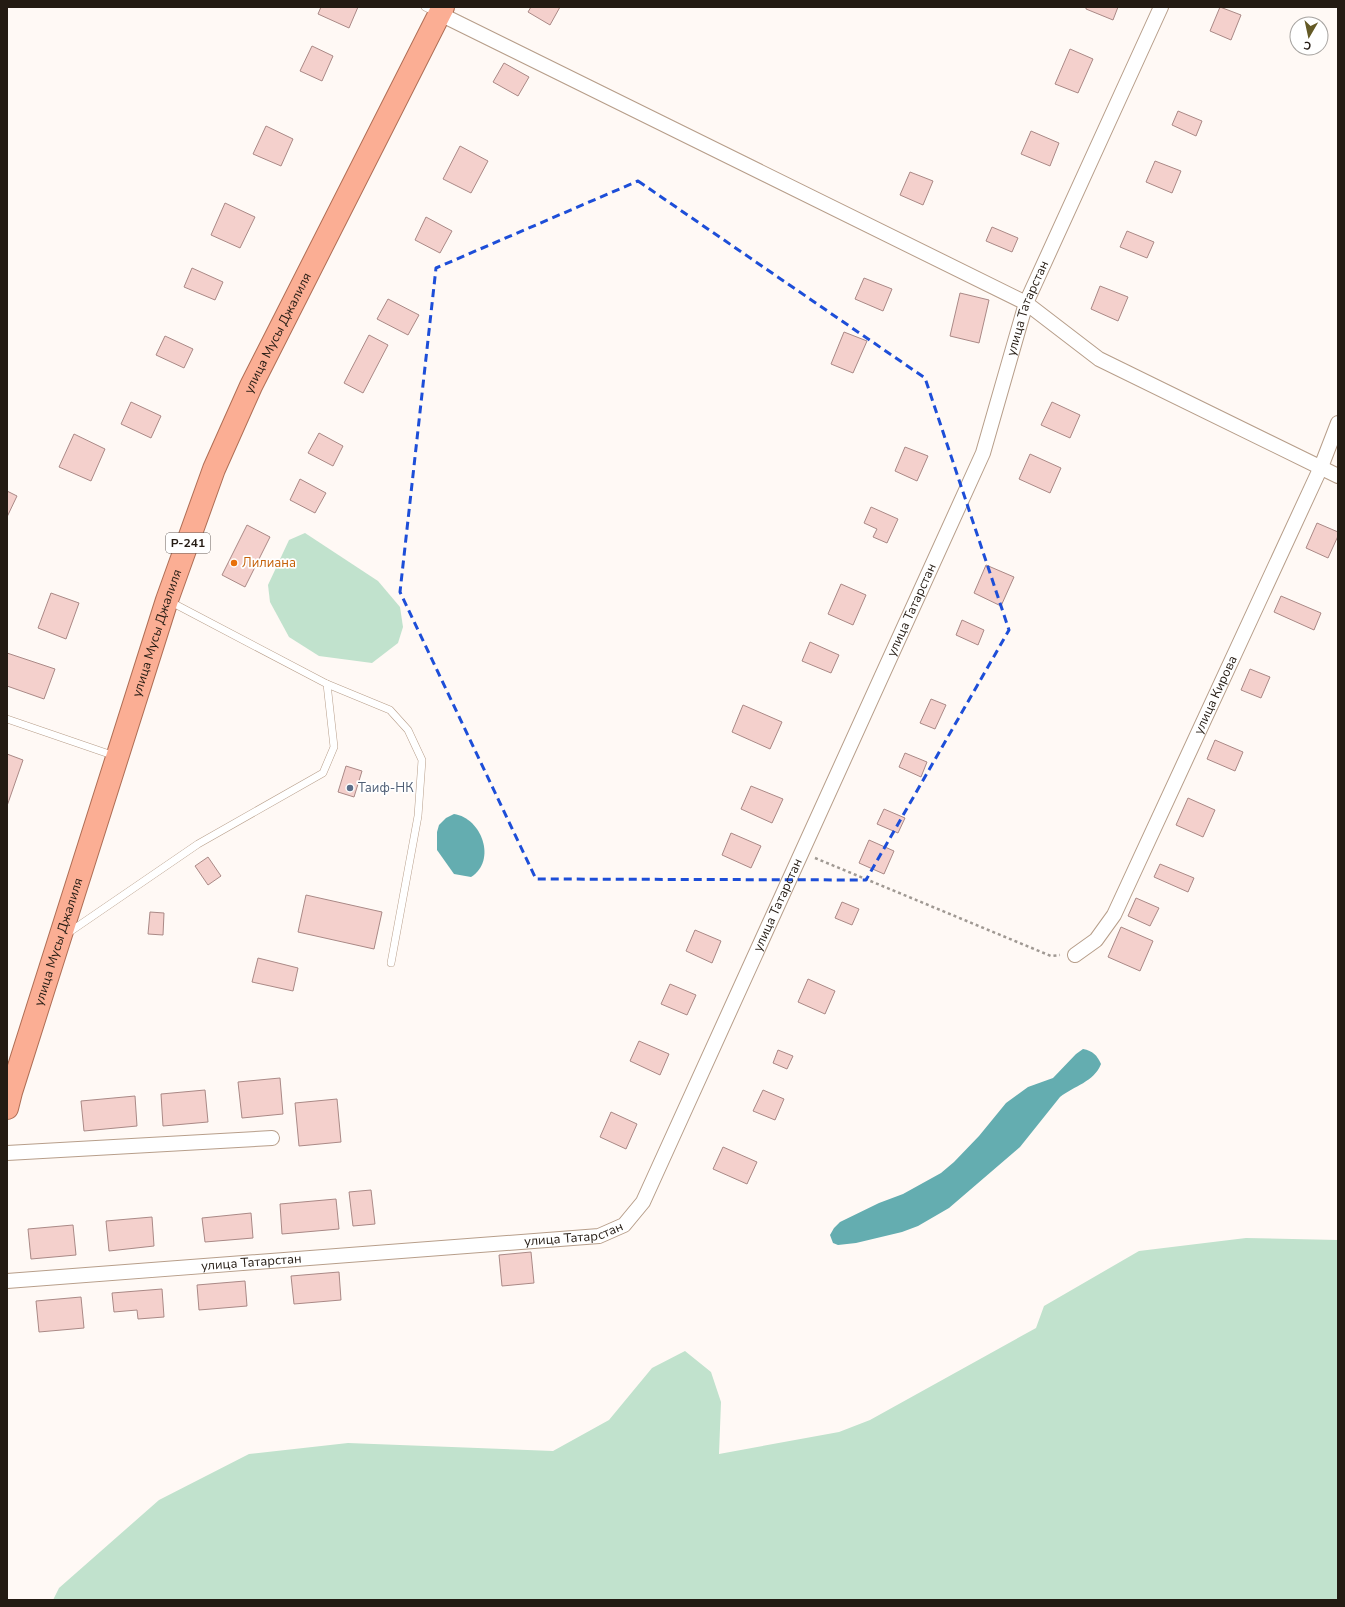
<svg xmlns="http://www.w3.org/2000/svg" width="1345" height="1607" viewBox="0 0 1345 1607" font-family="'Nunito Sans',sans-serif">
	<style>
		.green { fill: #c1e2cd }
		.water { fill: #64adb0 }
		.building { fill: #f4d0cc; stroke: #aa8986 }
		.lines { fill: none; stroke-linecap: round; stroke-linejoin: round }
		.service-casing { stroke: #b79e8a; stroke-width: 8 }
		.minor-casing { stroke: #b79e8a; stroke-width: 16 }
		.trunk-casing { stroke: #af6e55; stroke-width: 24 }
		.path { stroke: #a09993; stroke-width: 2.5; stroke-dasharray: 3 3; stroke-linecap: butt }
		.service { stroke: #fff; stroke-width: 7 }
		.minor { stroke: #fff; stroke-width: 14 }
		.trunk { stroke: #fbae94; stroke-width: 22 }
		.marked { fill: none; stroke: #1d4ed8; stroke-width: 3; stroke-dasharray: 8 5; stroke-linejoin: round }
		.food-dot { fill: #e8710a; stroke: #fff; stroke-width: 1.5 }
		.service-dot { fill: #5c6f8a; stroke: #fff; stroke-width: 1.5 }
		.labels { text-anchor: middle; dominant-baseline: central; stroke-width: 3.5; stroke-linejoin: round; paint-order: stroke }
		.shield { fill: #fff; stroke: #665f5a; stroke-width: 1 }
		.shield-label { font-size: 12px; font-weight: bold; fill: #241b13 }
		.street-label { font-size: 13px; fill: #241b13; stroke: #fff }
		.food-label { font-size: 13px; fill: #c56008; stroke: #fff; text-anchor: start }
		.service-label { font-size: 13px; fill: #4e5e75; stroke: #fff; text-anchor: start }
	</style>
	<rect width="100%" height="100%" fill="#fff9f5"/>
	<g class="green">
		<polygon points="305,533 378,581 400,607 403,627 398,643 372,663 319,656 289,637 270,602 268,585 289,540"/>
		<polygon points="1246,1238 1338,1240 1338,1600 53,1600 59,1588 159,1500 249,1454 348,1443 553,1451 609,1420 652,1368 685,1351 711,1372 721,1402 719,1454 839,1432 870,1420 1036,1328 1044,1306 1139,1251"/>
	</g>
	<g class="water">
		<path d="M454 814C482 818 497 861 471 877L454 874 437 850V832L439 825 446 818Z"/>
		<path d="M1083 1049C1093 1051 1097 1055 1101 1064 1094 1082 1074 1086 1060 1097L1020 1147 949 1208 918 1226 902 1232 856 1243 838 1245 833 1243 830 1235 834 1228 840 1222 879 1203 903 1194 941 1173 954 1162 979 1136 1006 1103 1028 1087 1053 1078 1076 1054Z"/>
	</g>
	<g class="building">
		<polygon points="321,7 358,7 349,28 318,14"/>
		<polygon points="531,7 560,7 550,25 528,12"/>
		<polygon points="1086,7 1118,7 1113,20 1086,9"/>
		<polygon points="1220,7 1241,15 1231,40 1210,31"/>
		<polygon points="312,46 333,56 322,81 300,71"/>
		<polygon points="1070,49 1093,59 1078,93 1055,84"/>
		<polygon points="504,63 529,77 518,96 493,82"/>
		<polygon points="1178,111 1202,121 1196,136 1172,125"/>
		<polygon points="266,126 293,139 281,166 253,154"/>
		<polygon points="1031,131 1059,143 1050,166 1021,154"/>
		<polygon points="460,146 488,161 471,193 443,179"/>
		<polygon points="1155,161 1181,171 1172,193 1146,182"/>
		<polygon points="910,172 933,181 923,205 900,195"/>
		<polygon points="225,203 255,217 240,248 211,235"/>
		<polygon points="426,217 452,231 440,253 415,240"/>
		<polygon points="992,227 1018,238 1012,252 986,241"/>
		<polygon points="1127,231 1154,242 1147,258 1120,247"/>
		<polygon points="192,268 223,282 215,300 184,287"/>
		<polygon points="864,278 892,289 883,311 855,299"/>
		<polygon points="1100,286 1128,297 1118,321 1091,309"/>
		<polygon points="960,293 989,300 979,343 950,336"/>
		<polygon points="388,299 419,315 408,335 377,319"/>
		<polygon points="844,332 867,341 853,373 831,364"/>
		<polygon points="369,335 388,345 363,393 344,383"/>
		<polygon points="165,336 193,349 184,368 156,355"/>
		<polygon points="131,402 161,416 151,438 121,424"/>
		<polygon points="1052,402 1080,415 1070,438 1041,425"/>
		<polygon points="319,433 343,446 333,466 308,453"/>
		<polygon points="74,434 105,449 91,481 59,467"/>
		<polygon points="905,447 928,456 917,481 895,471"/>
		<polygon points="1030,454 1061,468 1050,493 1019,479"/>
		<polygon points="300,479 326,493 315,513 290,500"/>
		<polygon points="7,491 17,496 7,517"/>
		<polygon points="871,507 898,519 887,543 873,537 877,529 864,523"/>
		<polygon points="1317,523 1338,532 1338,536 1328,558 1306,548"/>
		<polygon points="247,525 270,537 245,587 222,575"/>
		<polygon points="986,565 1014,577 1001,606 974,593"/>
		<polygon points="841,584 866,595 853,625 828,614"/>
		<polygon points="51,593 79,603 66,639 38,628"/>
		<polygon points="1281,596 1321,613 1314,630 1274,612"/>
		<polygon points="962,620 984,630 978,645 956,635"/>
		<polygon points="810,642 839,655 831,673 802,661"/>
		<polygon points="7,653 55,669 44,699 7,686"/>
		<polygon points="1250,669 1270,677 1261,698 1241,690"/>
		<polygon points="931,699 946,705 935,729 920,723"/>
		<polygon points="743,705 782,722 770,749 732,732"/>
		<polygon points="1215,740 1243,752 1235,771 1207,759"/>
		<polygon points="905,753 927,762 921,777 899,767"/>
		<polygon points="7,754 23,760 7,806"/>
		<polygon points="346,766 362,771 354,797 338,792"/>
		<polygon points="751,786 783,799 772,823 741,809"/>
		<polygon points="1188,798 1215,810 1203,837 1176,825"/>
		<polygon points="884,809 905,818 898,833 877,824"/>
		<polygon points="731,833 761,846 751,868 722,855"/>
		<polygon points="869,840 894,851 884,874 859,863"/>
		<polygon points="208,857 221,876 208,885 195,866"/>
		<polygon points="1160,864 1194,878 1188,892 1154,877"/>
		<polygon points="306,895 382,912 374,949 298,932"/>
		<polygon points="1136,898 1159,908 1150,926 1128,916"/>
		<polygon points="842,902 859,909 852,925 835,918"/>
		<polygon points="150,912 164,913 163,935 148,934"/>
		<polygon points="1121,927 1153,941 1140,971 1108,957"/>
		<polygon points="695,930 721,941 712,963 686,951"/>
		<polygon points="258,958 298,968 293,991 252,982"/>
		<polygon points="808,979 835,991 825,1014 798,1002"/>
		<polygon points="670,984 696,995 687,1015 661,1004"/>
		<polygon points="639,1041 669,1054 660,1075 630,1061"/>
		<polygon points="778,1050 793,1056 787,1069 773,1063"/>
		<polygon points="280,1078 283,1114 242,1118 238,1082"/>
		<polygon points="205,1090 208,1122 163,1126 161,1094"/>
		<polygon points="763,1090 784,1099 775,1120 753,1111"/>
		<polygon points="135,1096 137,1126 84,1131 81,1101"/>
		<polygon points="337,1099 341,1142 299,1146 295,1103"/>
		<polygon points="611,1112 637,1124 626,1149 600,1137"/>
		<polygon points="723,1147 757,1162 747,1184 713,1169"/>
		<polygon points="371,1190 375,1224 353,1226 349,1192"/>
		<polygon points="336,1199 339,1229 282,1234 280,1204"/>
		<polygon points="251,1213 253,1238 205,1242 202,1218"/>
		<polygon points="152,1217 154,1246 109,1251 106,1221"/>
		<polygon points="73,1225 76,1255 31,1259 28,1229"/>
		<polygon points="531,1252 534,1283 502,1286 499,1255"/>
		<polygon points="339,1272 341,1300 294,1304 291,1276"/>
		<polygon points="245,1281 247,1306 199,1310 197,1285"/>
		<polygon points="162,1289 164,1317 138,1319 137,1310 114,1312 112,1293"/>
		<polygon points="81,1297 84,1328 39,1332 36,1301"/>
	</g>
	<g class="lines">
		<g class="service-casing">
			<g id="service">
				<polyline points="425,7 438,13"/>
				<polyline points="327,684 390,710 408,730 422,760 418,816 391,963"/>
				<polyline points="7,719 115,756"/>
				<polyline points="68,933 198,844 323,773 334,747 327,684 169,601"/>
			</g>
		</g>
		<g class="minor-casing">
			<g id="minor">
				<polyline points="440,14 1026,303 1099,359 1338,476"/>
				<path id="s1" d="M1075 955 1096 940 1114 915 1321 467 1338 423"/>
				<polyline points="7,1153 272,1138"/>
				<path id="s2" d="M7 1281 599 1236 624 1225 643 1202 983 453 1026 303 1161 7"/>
			</g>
		</g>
		<g class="trunk-casing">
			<g id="trunk">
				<path id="s3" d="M7 1108 11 1092 167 600 214 469 251 386 443 7"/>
			</g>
		</g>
		<polyline class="path" points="815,858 1051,956 1060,955"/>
		<use href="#service" class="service"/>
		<use href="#minor" class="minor"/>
		<use href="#trunk" class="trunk"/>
	</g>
	<path class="marked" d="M638 181 925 378 1009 630 866 880 536 879 400 592 436 268Z"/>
	<circle class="food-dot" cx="234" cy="563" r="4"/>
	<circle class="service-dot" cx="350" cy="788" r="4"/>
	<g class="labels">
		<rect class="shield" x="166" y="533" width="44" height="20" rx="3"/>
		<g class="shield-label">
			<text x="188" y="543">Р-241</text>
		</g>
		<g class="street-label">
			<text stroke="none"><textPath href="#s2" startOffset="1625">улица Татарстан</textPath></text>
			<text stroke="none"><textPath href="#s3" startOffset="822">улица Мусы Джалиля</textPath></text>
			<text stroke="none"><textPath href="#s2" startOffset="1301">улица Татарстан</textPath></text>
			<text stroke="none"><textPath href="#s3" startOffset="498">улица Мусы Джалиля</textPath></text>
			<text stroke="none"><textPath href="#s1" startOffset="299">улица Кирова</textPath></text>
			<text stroke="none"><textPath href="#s2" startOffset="977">улица Татарстан</textPath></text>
			<text stroke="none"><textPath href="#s3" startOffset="174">улица Мусы Джалиля</textPath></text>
			<text stroke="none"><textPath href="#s2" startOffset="569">улица Татарстан</textPath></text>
			<text stroke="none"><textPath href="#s2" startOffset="245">улица Татарстан</textPath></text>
		</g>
		<g class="food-label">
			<text x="242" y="563">Лилиана</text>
		</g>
		<g class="service-label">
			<text x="358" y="788">Таиф-НК</text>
		</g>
	</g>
	<rect width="1345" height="1607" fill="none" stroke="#241b13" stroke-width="16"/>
	<g transform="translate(1309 36) rotate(189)"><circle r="19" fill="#ffffff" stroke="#a7a4a1"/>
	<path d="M0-3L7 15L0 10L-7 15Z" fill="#645a26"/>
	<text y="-6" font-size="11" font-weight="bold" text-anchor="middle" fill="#241b13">С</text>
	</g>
</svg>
